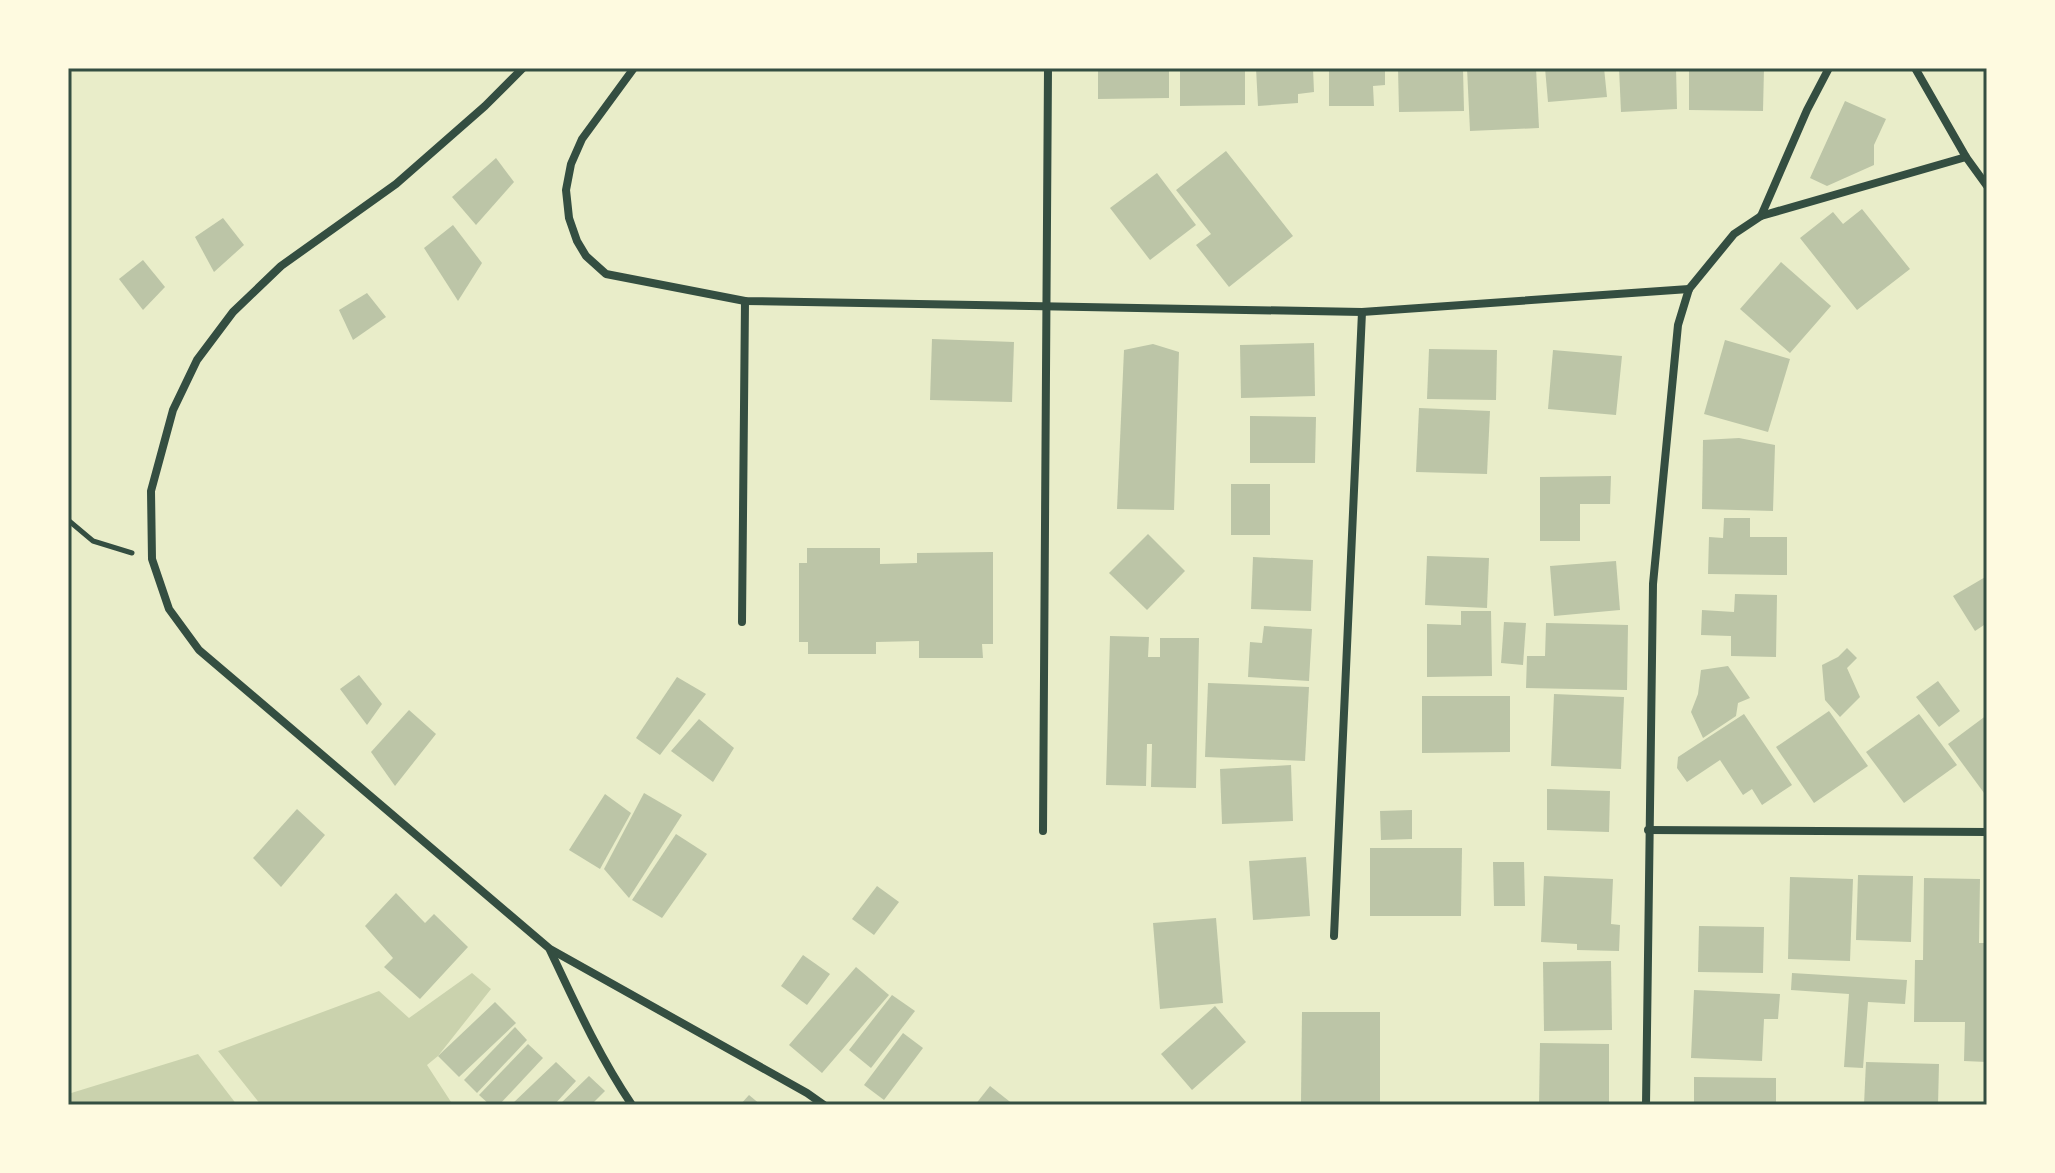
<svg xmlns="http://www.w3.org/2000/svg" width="2055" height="1173" viewBox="0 0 2055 1173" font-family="'Times New Roman',serif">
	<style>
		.green { fill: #cad2ad }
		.building { fill: #bcc5a7 }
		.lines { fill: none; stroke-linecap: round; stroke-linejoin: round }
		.path { stroke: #344e41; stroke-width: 5 }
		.minor { stroke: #344e41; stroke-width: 8 }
		.neatline { fill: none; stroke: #344e41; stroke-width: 3 }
	</style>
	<rect width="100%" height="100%" fill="#e9edc9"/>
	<g class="green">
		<polygon points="472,973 491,989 438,1056 427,1065 453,1105 261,1105 218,1051 379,991 409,1018"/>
		<polygon points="198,1054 237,1105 68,1105 68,1094"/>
	</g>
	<g class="building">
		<polygon points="1098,68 1169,68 1169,98 1098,99"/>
		<polygon points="1180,68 1245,68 1245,105 1180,106"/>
		<polygon points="1256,68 1313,68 1314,92 1298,94 1298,103 1258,106"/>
		<polygon points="1329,68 1385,68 1385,85 1373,86 1374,106 1329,106"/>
		<polygon points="1398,68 1463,68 1464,111 1399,112"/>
		<polygon points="1467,68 1536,68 1539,128 1470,131"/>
		<polygon points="1545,68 1604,68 1607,97 1548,102"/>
		<polygon points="1619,68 1676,68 1677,109 1621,112"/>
		<polygon points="1689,68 1764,68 1763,111 1689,110"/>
		<polygon points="1845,101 1886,119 1874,145 1874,165 1827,186 1810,178"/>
		<polygon points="1226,151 1293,236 1229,287 1196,245 1211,234 1176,190"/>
		<polygon points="496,158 514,182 476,225 452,197"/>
		<polygon points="1157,173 1196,225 1150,260 1110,208"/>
		<polygon points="1862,209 1910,269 1857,310 1800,238 1833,212 1843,224"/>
		<polygon points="223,218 244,245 214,272 195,237"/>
		<polygon points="453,225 482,263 458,301 424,248"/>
		<polygon points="143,260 165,287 143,310 119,279"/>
		<polygon points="1781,262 1831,306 1790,353 1740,309"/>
		<polygon points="367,293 386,317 353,340 339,310"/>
		<polygon points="932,339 1014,342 1012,402 930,400"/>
		<polygon points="1725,340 1790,359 1768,432 1704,414"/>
		<polygon points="1314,343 1315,396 1241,398 1240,345"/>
		<polygon points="1153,344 1179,352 1174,510 1117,509 1124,350"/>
		<polygon points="1429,349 1497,350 1496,400 1427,399"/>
		<polygon points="1553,350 1622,356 1616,415 1548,409"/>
		<polygon points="1419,408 1490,411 1487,474 1416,472"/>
		<polygon points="1250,416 1316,417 1315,463 1250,463"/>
		<polygon points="1739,438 1775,445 1773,511 1702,509 1703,440"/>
		<polygon points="1611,476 1610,504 1580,504 1580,541 1540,541 1540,477"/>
		<rect x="1231" y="484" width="39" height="51"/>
		<polygon points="1724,518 1750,518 1750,537 1787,537 1787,575 1708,574 1709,537 1723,538"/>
		<polygon points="1148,534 1185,571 1147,610 1109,573"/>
		<polygon points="807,548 880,548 880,564 917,563 917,553 993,552 993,644 982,644 983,658 919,658 919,641 876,642 876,654 808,654 808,642 799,642 799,563 807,563"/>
		<polygon points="1427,556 1489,558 1487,608 1425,605"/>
		<polygon points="1253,557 1313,560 1311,611 1251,609"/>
		<polygon points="1616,561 1620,610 1554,616 1550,566"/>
		<polygon points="1987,576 1987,623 1975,631 1953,596"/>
		<polygon points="1735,594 1777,595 1776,657 1731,656 1731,636 1701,635 1702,610 1734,612"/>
		<polygon points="1461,611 1491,611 1492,676 1427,677 1427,624 1461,625"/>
		<polygon points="1504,622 1526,623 1523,665 1501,663"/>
		<polygon points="1546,623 1628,625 1627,690 1526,688 1527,656 1545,656"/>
		<polygon points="1264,626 1312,629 1309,681 1248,677 1250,642 1262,643"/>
		<polygon points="1110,636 1149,637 1148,657 1160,657 1160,638 1199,638 1196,788 1151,787 1152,744 1147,744 1146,786 1106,785"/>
		<polygon points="1847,648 1857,658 1847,668 1860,697 1840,717 1825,700 1822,665 1838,657"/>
		<polygon points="1728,666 1750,698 1738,703 1736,716 1703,738 1691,712 1698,694 1701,670"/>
		<polygon points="359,675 382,704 367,725 340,689"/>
		<polygon points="677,677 706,694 660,755 636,738"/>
		<polygon points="1938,681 1960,711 1939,727 1916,697"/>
		<polygon points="1208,683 1309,687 1305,761 1205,757"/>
		<polygon points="1554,694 1624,697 1621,769 1551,766"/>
		<polygon points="1422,696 1510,696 1510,752 1422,753"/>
		<polygon points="409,710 436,734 395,786 371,752"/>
		<polygon points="1829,711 1868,766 1814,803 1776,747"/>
		<polygon points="1744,714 1792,785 1762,805 1752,789 1743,795 1720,760 1687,782 1677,768 1678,757"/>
		<polygon points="1919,714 1957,765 1904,803 1866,752"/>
		<polygon points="1987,715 1987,797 1948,744"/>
		<polygon points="699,719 734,748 713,782 671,751"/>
		<polygon points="1291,765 1293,821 1222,824 1220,769"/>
		<polygon points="1547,789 1610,791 1609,832 1547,830"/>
		<polygon points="644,793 682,815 629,898 604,869"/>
		<polygon points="605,794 631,813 600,869 569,850"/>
		<polygon points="297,809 325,835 281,887 253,858"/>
		<polygon points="1412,810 1412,839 1381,840 1380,811"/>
		<polygon points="676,834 707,854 662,918 632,900"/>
		<polygon points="1370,848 1462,848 1461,916 1370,916"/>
		<polygon points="1306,857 1310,916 1253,920 1249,861"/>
		<polygon points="1493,862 1524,862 1525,906 1494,906"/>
		<polygon points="1858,875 1913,876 1911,942 1856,940"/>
		<polygon points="1544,876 1613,879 1611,924 1620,925 1619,951 1577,950 1577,944 1541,942"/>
		<polygon points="1790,877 1853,879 1850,961 1788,959"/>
		<polygon points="1924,878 1980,879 1979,943 1987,943 1987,1062 1964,1061 1965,1022 1914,1022 1915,960 1923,960"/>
		<polygon points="877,886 899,902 874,935 852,919"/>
		<polygon points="396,893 425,923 434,914 468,947 420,999 384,967 393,958 365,926"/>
		<polygon points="1216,918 1223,1003 1160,1009 1153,923"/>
		<polygon points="1699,926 1764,927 1763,973 1698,972"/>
		<polygon points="803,955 830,974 807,1005 781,986"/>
		<polygon points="1611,961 1612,1030 1544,1031 1543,962"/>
		<polygon points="856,967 889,995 822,1073 789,1045"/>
		<polygon points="1792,973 1907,980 1905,1004 1868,1002 1863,1068 1844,1067 1849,994 1791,990"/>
		<polygon points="1694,990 1780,994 1778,1019 1764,1019 1762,1061 1691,1058"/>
		<polygon points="892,995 915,1011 871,1068 849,1050"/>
		<polygon points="495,1002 516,1023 459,1077 438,1056"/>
		<polygon points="1215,1006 1246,1042 1192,1090 1161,1054"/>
		<polygon points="1302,1012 1380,1012 1380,1103 1301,1102"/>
		<polygon points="515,1027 527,1040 477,1093 464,1080"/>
		<polygon points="903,1033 923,1048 884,1100 864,1085"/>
		<polygon points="1540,1043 1609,1044 1609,1105 1539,1105"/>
		<polygon points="528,1044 543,1058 499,1105 490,1105 479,1095"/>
		<polygon points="556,1062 576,1081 554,1105 511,1105"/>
		<polygon points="1866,1062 1939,1064 1938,1105 1864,1105"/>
		<polygon points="589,1076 605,1091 591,1105 559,1105"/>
		<polygon points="1694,1077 1776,1078 1776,1105 1694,1105"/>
		<polygon points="990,1086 1014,1105 975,1105"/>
		<polygon points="749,1095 761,1105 740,1105"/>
	</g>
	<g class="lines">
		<polyline class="path" points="68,520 93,541 132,553"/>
		<g class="minor">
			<polyline points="523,68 485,106 396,184 281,266 233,312 197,360 173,410 151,491 152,559 169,609 199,650 550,949 807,1093 824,1105"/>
			<polyline points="634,68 582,139 571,164 566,190 569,218 577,241 586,256 606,274 745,301 1362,312 1689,289"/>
			<polyline points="1915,68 1966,157 1987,186"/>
			<polyline points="1761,216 1966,157"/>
			<polyline points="742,622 745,301"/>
			<polyline points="1648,830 1987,832"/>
			<polyline points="1043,831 1048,68"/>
			<polyline points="1334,936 1362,312"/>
			<path d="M550 950C575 1003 599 1056 632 1105"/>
			<polyline points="1646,1105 1653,584 1678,325 1689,289 1734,234 1761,216 1807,110 1829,68"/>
		</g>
	</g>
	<rect width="2055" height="1173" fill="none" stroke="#fefae0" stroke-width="140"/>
	<rect x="70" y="70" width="1915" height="1033" class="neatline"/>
</svg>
